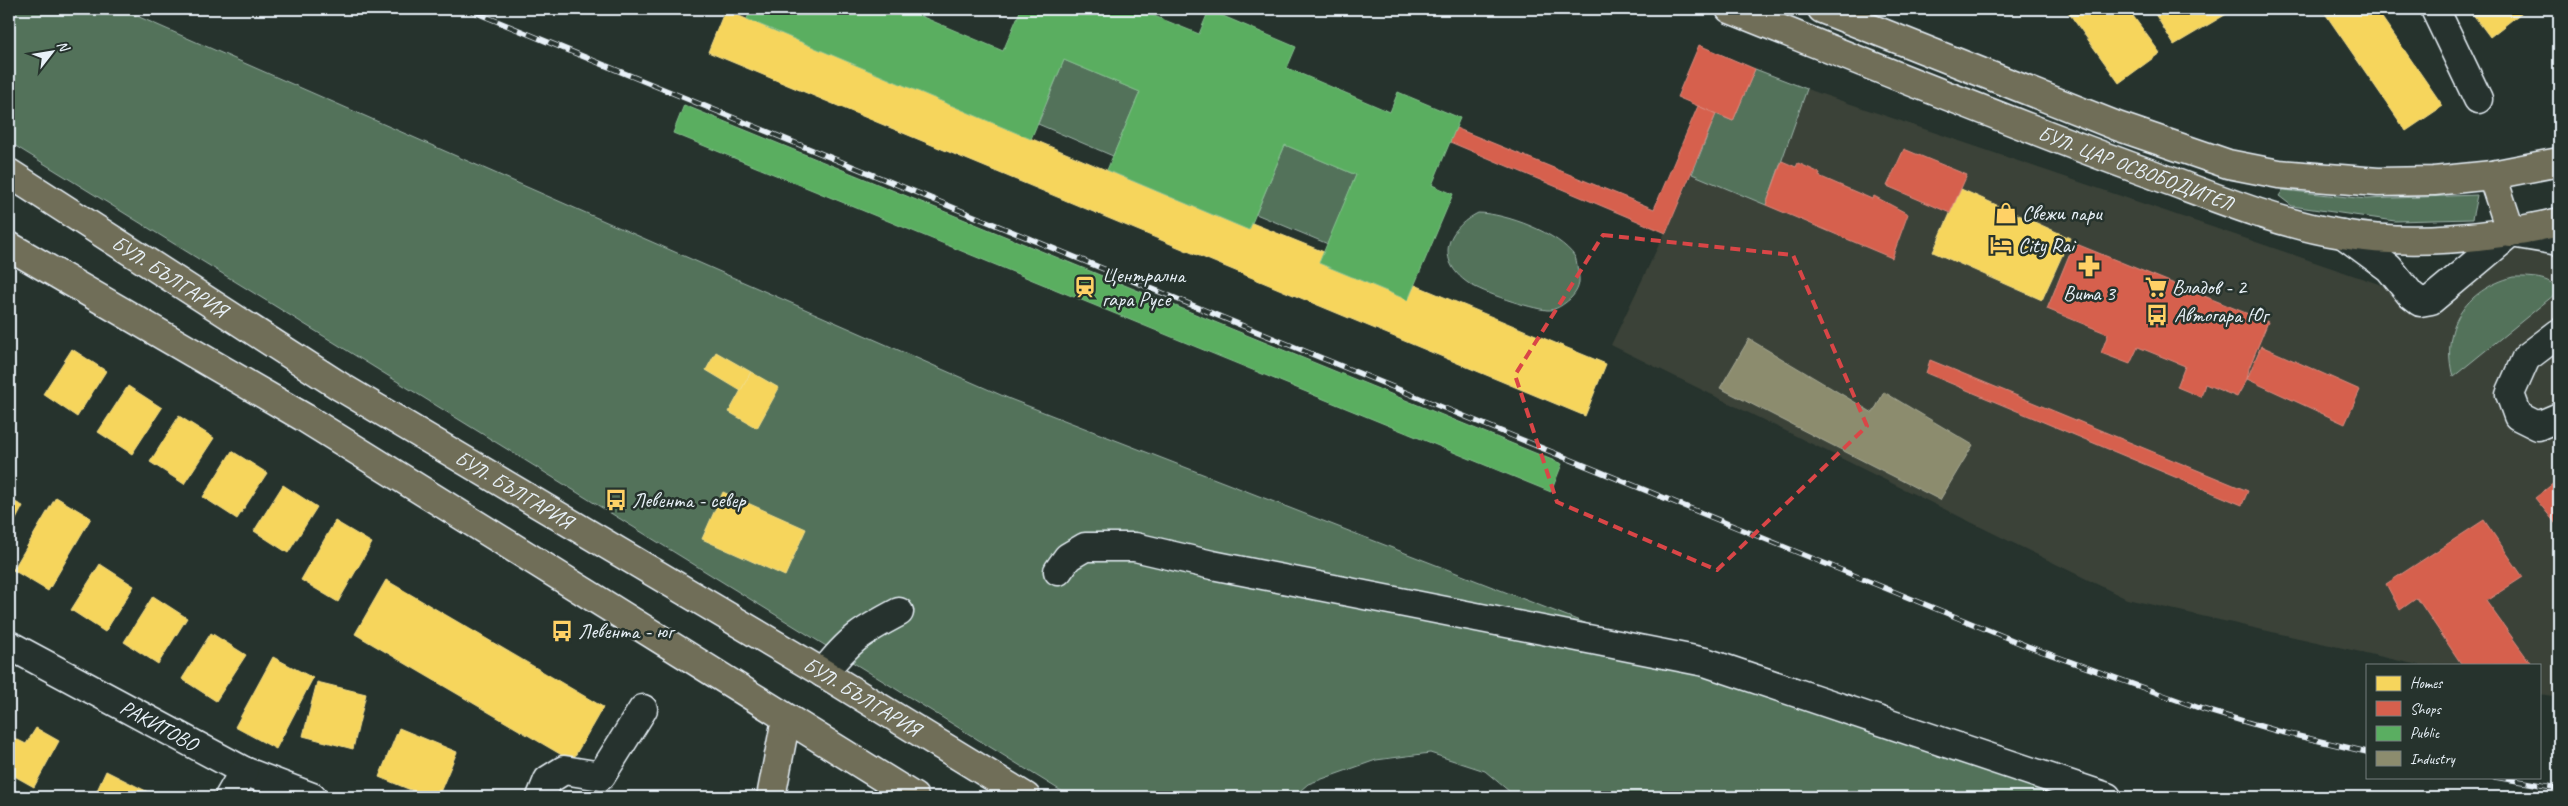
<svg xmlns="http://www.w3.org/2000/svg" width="2568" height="806" viewBox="0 0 2568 806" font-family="Caveat,sans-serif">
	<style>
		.built { fill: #3a4238 }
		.green { fill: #52725a; stroke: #9db2a9 }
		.homes { fill: #f6d55c; stroke: #f2dd8b }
		.shops { fill: #d6604d; stroke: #db8c80 }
		.public { fill: #5aae61; stroke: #85c28e }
		.industry { fill: #8c8c6e; stroke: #a8aa97 }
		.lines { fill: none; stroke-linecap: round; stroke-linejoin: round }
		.minor-casing { stroke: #e8f1f8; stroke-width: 31 }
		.major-casing { stroke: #e8f1f8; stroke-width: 31 }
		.highway-casing { stroke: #e8f1f8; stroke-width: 31 }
		.minor { stroke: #26332d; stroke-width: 28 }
		.major { stroke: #706e59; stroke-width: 28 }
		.highway { stroke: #706e59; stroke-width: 28 }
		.rail-casing { stroke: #e8f1f8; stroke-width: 5.5 }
		.rail { stroke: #26332d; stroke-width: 4; stroke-dasharray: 11; stroke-linecap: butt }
		.marked { fill: none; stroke: #d94647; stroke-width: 4; stroke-dasharray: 10 6; stroke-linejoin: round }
		.labels { text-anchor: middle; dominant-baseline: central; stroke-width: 5; stroke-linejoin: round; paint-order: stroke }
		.street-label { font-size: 21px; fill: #e8f1f8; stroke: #26332d }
		.poi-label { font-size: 21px; fill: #e8f1f8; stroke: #26332d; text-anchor: start }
	</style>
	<rect width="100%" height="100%" fill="#26332d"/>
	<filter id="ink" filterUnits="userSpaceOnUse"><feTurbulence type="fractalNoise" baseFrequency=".02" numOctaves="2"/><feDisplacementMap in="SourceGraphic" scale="10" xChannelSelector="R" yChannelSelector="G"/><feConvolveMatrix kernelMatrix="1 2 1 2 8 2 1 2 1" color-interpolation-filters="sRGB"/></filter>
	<g filter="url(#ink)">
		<polygon class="built" points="1738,61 1801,87 2411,295 2420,302 2511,233 2559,241 2559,697 2539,694 2539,665 2418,665 2127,599 1611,345 1688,184"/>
		<g class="green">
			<polygon points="9,9 121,9 1010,399 1839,722 2066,797 1516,797 1485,771 1430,753 1376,760 1308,784 1293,797 1071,797 9,142"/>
			<polygon points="1064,60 1140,92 1113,156 1038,124"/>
			<polygon points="1755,69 1807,89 1766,205 1692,174 1716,114 1733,121"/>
			<polygon points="1285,145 1356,175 1328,244 1256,214"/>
			<polygon points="2283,190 2366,199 2477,195 2472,219 2395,221 2292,206 2279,196"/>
			<path d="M1478 213C1504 213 1560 233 1575 257 1577 261 1577 267 1578 272 1581 283 1578 291 1570 299 1564 304 1555 311 1547 310 1529 308 1483 293 1468 283 1435 260 1446 229 1478 213Z"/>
			<path d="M2513 277C2528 277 2551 276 2559 291L2453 377C2440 328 2465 290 2513 277Z"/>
		</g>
		<g class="homes">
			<polygon points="2066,9 2128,9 2160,53 2119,83"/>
			<polygon points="2152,9 2235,9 2174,45"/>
			<polygon points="2322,9 2376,9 2443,106 2406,131"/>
			<polygon points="2469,9 2526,9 2490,37"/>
			<polygon points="725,10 1249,230 1252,223 1324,252 1319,263 1408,300 1415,285 1606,364 1585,416 708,52"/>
			<polygon points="1961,189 2070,238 2042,300 1933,252"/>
			<polygon points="72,349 106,371 77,417 43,394"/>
			<polygon points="716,352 751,372 741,391 706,370"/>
			<polygon points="751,372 779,388 757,428 729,412"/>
			<polygon points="128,386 162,408 132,454 98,432"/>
			<polygon points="179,416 214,438 184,484 150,462"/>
			<polygon points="232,451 267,473 237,519 203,497"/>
			<polygon points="283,485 317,507 288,553 254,531"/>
			<polygon points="723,492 806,529 785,576 702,539"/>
			<polygon points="56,497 91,518 48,591 13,570"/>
			<polygon points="9,499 23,506 9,533"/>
			<polygon points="335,521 372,543 338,602 301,580"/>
			<polygon points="100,564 134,586 105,632 71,610"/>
			<polygon points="386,580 603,707 572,761 355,634"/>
			<polygon points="153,596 187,618 158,664 124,642"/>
			<polygon points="211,633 246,655 216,701 182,679"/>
			<polygon points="273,657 313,678 276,749 235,727"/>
			<polygon points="317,682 366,694 353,749 303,736"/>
			<polygon points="36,728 59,741 34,787 9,773 9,743 12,737 26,744"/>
			<polygon points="399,728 457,752 438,797 428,797 379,777"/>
			<polygon points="106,771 154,795 153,797 94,797"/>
		</g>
		<g class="shops">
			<polygon points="1699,45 1755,69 1733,121 1677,97"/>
			<polygon points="1698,106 1716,114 1666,233 1450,142 1456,128 1654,209"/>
			<polygon points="1904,149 1967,175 1950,213 1887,186"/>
			<polygon points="1782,161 1796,167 1798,163 1820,173 1819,176 1872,199 1874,196 1908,214 1892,258 1766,205"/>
			<polygon points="2074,243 2268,322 2249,368 2247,379 2237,397 2205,384 2201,397 2177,387 2185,366 2138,347 2130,364 2101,353 2108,334 2047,309"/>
			<polygon points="2261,346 2360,390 2345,424 2247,379"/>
			<polygon points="1930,360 2248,491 2242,505 1926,373"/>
			<polygon points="2559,479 2559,521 2556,524 2535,498"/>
			<polygon points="2484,520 2523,577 2486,601 2532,665 2462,665 2417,598 2400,610 2386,584"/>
		</g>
		<g class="public">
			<polygon points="751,9 904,9 1003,51 1021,9 1137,9 1199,34 1209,10 1296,47 1287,68 1390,112 1398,92 1460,118 1432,185 1453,194 1408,300 1319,263 1356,175 1285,145 1249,230 1107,170 1140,92 1064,60 1031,139 747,19"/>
			<polygon points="684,105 1562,464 1551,492 673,133"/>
		</g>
		<polygon class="industry" points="1749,339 1873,413 1884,392 1973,445 1940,500 1720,388"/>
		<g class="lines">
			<g class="minor-casing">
				<g id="minor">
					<polyline points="2435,9 2478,99"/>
					<polyline points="2343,234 2389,268 2411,295 2420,302 2431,300 2511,233 2559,241"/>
					<polyline points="2559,333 2526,358 2510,394 2518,416 2538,426 2559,417"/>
					<polyline points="1058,571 1068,557 1085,547 1135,547 1212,565 1705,662 2107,797"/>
					<path id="s1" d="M9 645 244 771 312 797"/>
					<path d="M823 673C850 639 861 632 899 612"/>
					<polyline points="229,797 244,771"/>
					<polyline points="541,797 548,780 564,770 601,776 643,709"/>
				</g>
			</g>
			<g class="major-casing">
				<g id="major">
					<path id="s2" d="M1730 9C1868 64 2006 121 2146 172 2210 195 2274 223 2342 234 2411 246 2492 238 2559 222"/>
					<polyline points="1822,9 2117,126 2228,164 2279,174 2378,182 2434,181 2492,175 2559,162"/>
					<polyline points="2492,175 2511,233"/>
					<polyline points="771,797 786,719"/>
				</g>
			</g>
			<g class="highway-casing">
				<g id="highway">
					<path id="s3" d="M9 173 341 387 823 673 1026 797"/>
					<polyline points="9,246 305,418 914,797"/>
				</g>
			</g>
			<use href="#minor" class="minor"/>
			<use href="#major" class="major"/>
			<use href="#highway" class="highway"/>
			<g class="rail-casing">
				<g id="rail">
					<polyline points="467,9 2027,646 2202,709 2277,731 2367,752"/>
					<polyline points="2495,777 2559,788"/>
				</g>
			</g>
			<use href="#rail" class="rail"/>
		</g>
	</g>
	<path class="marked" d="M1603 235 1793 255 1867 426 1717 570 1557 502 1515 375Z"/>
	<defs>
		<g id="shop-bare" transform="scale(1.725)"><path d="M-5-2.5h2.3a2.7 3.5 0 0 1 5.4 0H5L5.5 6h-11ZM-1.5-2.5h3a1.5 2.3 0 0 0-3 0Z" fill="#ffd166" stroke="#26332d" stroke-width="2.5" paint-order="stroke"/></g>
		<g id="hotel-bare" transform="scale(1.725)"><path d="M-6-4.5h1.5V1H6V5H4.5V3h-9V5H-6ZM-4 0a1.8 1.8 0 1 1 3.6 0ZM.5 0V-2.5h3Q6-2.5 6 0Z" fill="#ffd166" stroke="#26332d" stroke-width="2.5" paint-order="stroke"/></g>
		<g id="pharmacy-bare" transform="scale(1.725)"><path d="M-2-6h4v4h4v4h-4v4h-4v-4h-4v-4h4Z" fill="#ffd166" stroke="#26332d" stroke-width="2.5" paint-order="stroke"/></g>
		<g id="station-bare" transform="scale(1.725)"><path d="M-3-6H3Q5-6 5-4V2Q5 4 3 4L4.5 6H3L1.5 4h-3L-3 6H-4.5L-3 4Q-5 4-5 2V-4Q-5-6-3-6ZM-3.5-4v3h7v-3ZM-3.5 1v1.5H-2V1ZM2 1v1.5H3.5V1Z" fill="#ffd166" stroke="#26332d" stroke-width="2.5" paint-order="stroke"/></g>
		<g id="supermarket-bare" transform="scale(1.725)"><path d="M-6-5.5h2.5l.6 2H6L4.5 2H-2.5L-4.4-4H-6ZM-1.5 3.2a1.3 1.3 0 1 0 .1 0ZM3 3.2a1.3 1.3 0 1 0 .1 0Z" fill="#ffd166" stroke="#26332d" stroke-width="2.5" paint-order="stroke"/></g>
		<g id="bus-bare" transform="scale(1.725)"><path d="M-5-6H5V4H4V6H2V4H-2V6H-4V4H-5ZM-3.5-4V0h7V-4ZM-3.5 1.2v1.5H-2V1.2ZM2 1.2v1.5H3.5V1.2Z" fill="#ffd166" stroke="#26332d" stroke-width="2.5" paint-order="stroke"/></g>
	</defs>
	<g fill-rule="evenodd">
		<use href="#shop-bare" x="2006" y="213"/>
		<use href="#hotel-bare" x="2001" y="245"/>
		<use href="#pharmacy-bare" x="2089" y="266"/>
		<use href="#station-bare" x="1085" y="287"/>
		<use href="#supermarket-bare" x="2156" y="287"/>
		<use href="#bus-bare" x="2157" y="315"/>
		<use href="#bus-bare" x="616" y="500"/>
		<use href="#bus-bare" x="562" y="631"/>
	</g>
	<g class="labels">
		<g class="street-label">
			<text stroke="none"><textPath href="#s2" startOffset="436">БУЛ. ЦАР ОСВОБОДИТЕЛ</textPath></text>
			<text stroke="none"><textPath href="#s3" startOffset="191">БУЛ. БЪЛГАРИЯ</textPath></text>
			<text stroke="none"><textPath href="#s3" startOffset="596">БУЛ. БЪЛГАРИЯ</textPath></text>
			<text stroke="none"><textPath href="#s3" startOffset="1001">БУЛ. БЪЛГАРИЯ</textPath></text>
			<text stroke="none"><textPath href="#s1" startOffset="170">РАКИТОВО</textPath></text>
		</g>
		<g class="poi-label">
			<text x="2022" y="213">Свежи пари</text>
			<text x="2018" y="245">City Rai</text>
			<text x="1102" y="275">Централна<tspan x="1102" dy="24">гара Русе</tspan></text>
			<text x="2172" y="287">Владов - 2</text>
			<text x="2089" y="293" text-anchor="middle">Вита 3</text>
			<text x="2174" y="315">Автогара Юг</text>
			<text x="632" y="500">Левента - север</text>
			<text x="578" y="631">Левента - юг</text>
		</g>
	</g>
	<rect width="2568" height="806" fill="none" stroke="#26332d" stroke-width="30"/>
	<rect x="15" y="15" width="2538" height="776" fill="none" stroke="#e8f1f8" stroke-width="2" filter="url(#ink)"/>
	<rect x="2366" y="664" width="175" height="115" fill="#26332d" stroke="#747f7e"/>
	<rect x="2376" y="676" width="25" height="15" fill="#f6d55c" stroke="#747f7e"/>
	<text x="2410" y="688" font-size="15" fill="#e8f1f8">Homes</text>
	<rect x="2376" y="701" width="25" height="15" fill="#d6604d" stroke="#747f7e"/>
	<text x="2410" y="714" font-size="15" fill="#e8f1f8">Shops</text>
	<rect x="2376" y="726" width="25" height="15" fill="#5aae61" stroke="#747f7e"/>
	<text x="2410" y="738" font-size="15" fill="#e8f1f8">Public</text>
	<rect x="2376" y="751" width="25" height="15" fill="#8c8c6e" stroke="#747f7e"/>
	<text x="2410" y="764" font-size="15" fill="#e8f1f8">Industry</text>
	<g transform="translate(52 52) rotate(59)" stroke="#26332d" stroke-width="4" paint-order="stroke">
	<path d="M0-4L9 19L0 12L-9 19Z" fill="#e8f1f8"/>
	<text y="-8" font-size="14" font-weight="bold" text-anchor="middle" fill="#e8f1f8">N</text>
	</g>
</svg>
